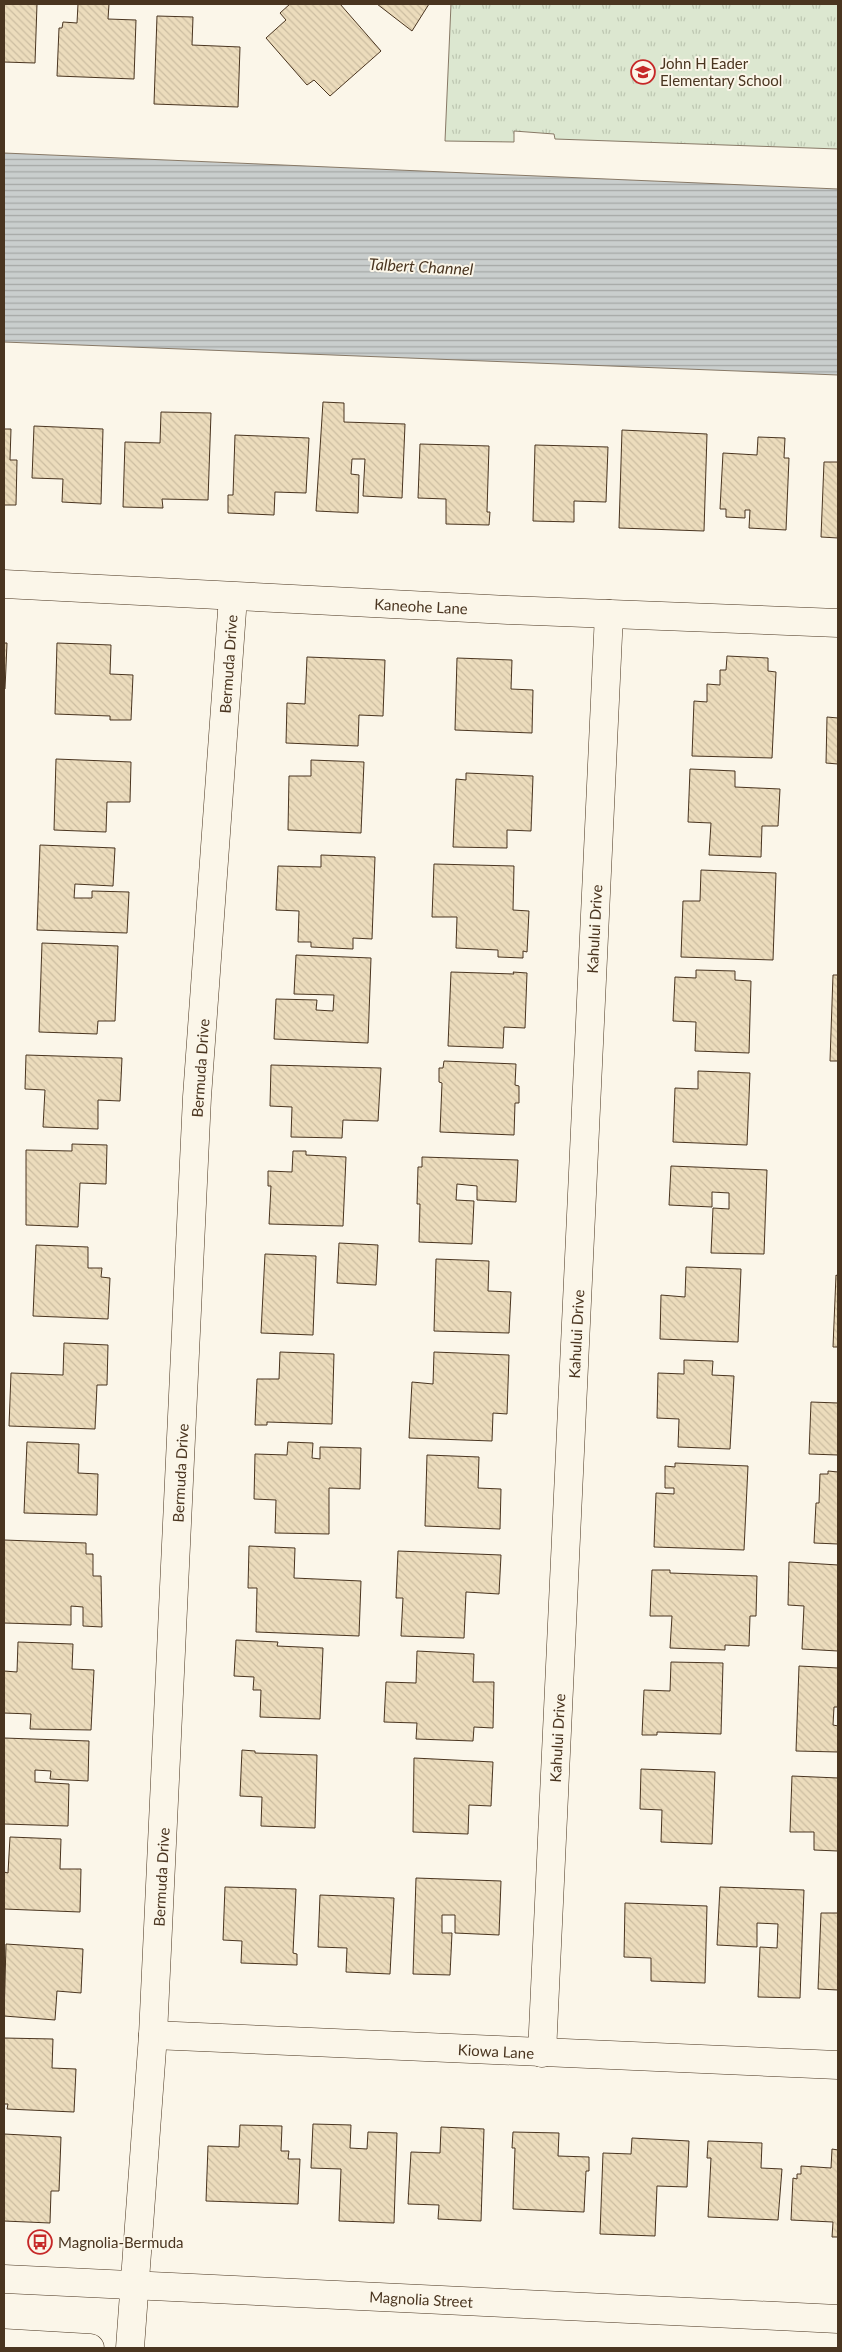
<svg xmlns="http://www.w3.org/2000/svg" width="842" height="2352" viewBox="0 0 842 2352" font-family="Lato,sans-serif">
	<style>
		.grass { fill: url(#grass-tufts); stroke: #887966 }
		.water { fill: url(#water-rules); stroke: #887966 }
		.building { fill: url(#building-back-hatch); stroke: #4a3520 }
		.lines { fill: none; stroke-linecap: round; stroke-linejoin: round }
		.minor-casing { stroke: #4a3520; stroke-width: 29 }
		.secondary-casing { stroke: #4a3520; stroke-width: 29 }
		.minor { stroke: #fbf6e9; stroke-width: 28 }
		.secondary { stroke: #fbf6e9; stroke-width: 28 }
		.labels { text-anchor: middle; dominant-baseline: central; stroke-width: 4; stroke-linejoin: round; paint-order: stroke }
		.poi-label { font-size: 15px; fill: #4a3520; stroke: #fbf6e9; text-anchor: start }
		.street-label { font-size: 15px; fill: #4a3520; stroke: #fbf6e9 }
		.water-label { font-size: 16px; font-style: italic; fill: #4a3520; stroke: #fbf6e9 }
	</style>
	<defs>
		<pattern id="grass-tufts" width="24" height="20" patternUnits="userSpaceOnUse" patternTransform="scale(1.25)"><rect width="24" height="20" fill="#dce7d0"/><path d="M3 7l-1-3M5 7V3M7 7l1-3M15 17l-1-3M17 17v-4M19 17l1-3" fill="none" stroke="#bec7b2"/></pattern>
		<pattern id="water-rules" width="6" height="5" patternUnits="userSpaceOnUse" patternTransform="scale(1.25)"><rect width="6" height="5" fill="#c9cecd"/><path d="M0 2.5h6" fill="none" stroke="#a5a8a6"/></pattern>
		<pattern id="building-back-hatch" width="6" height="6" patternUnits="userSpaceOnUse" patternTransform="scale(1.25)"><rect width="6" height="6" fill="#ecdcbc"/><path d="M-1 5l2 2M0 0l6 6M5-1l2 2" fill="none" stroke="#ccbda1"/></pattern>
	</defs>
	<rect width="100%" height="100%" fill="#fbf6e9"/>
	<polygon class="grass" points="451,4 838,4 838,149 555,139 554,134 514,131 514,142 445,141"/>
	<polygon class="water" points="4,153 838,189 838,375 4,342"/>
	<g class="building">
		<polygon points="4,4 37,4 35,63 4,62"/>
		<polygon points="78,4 109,4 108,19 136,20 134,79 57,76 59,28 62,28 63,22 77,23"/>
		<polygon points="290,4 340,4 381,51 330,96 314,80 307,85 266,38 286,20 280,13"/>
		<polygon points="377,4 429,4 412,31"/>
		<polygon points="157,16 193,17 192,45 240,47 238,107 154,104"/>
		<polygon points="323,402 344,403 344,422 405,424 402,498 363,496 365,459 352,459 351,474 359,475 358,513 316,511"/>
		<polygon points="161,412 211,413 208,500 162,499 163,508 123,507 125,442 160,443"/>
		<polygon points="34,426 103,429 101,504 62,502 63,479 32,478"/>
		<polygon points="4,429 11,429 10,460 17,460 16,505 4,505"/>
		<polygon points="622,430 707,434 704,531 619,528"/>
		<polygon points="235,435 309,438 306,493 275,492 274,515 228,513 228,495 233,495"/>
		<polygon points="758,437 785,438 784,458 789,458 786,530 749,528 750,510 745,510 745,518 726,517 726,509 720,509 723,453 757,455"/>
		<polygon points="420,444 489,446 487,512 490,512 489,525 446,524 446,499 418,498"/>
		<polygon points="535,445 608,447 606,502 574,501 574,522 533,521"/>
		<polygon points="824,462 838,462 838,538 821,537"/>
		<polygon points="4,643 7,643 5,689 4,689"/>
		<polygon points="57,643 111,645 110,674 133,675 131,720 110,720 110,716 55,714"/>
		<polygon points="727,656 768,658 768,671 776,672 772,758 692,756 694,701 707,702 707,684 720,685 720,670 726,670"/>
		<polygon points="307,657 385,660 383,716 359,715 358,746 286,743 287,703 305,704"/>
		<polygon points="457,658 512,660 511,689 533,690 532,733 455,730"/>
		<polygon points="827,717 838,718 838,764 826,763"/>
		<polygon points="56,759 131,762 130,802 107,802 106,832 54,830"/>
		<polygon points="311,760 364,762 361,833 288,830 289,776 311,776"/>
		<polygon points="690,769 735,771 735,787 780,789 778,826 762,826 761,857 709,855 711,823 688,822"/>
		<polygon points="466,773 533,776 531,831 507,830 507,848 453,847 456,779 466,780"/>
		<polygon points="40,845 115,848 113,886 75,884 74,898 92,898 92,891 129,892 127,933 37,930"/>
		<polygon points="321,855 375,857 372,939 353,938 353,949 311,947 311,942 298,942 299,911 276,910 278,866 321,867"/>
		<polygon points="434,864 514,866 513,910 529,911 527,952 523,951 523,958 498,957 498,950 456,948 457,917 432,917"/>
		<polygon points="701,870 776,873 773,960 681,957 683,901 700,901"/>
		<polygon points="42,943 118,946 115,1021 98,1021 97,1034 39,1032"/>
		<polygon points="296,955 371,958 368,1043 274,1039 276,999 317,1000 316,1010 333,1011 334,995 294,994"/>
		<polygon points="696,970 735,971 735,980 751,981 749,1053 695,1051 696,1022 673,1021 675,977 696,978"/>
		<polygon points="451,972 514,974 513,972 527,973 525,1028 504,1027 503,1048 448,1046"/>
		<polygon points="833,975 838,975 838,1061 830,1061"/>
		<polygon points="26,1055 122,1058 120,1101 98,1100 98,1129 43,1127 45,1090 25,1089"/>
		<polygon points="444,1061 516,1064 515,1085 519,1086 519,1103 515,1103 514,1135 440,1132 442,1083 439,1082 439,1068 443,1068"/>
		<polygon points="271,1065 381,1068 378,1121 343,1120 342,1138 291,1137 292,1107 270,1106"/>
		<polygon points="698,1071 750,1073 747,1145 673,1142 675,1088 698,1089"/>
		<polygon points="72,1144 107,1145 106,1184 80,1183 78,1227 26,1225 26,1150 72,1151"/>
		<polygon points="293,1151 306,1151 306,1155 346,1157 343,1226 269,1224 271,1186 268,1186 268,1171 292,1172"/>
		<polygon points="422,1157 518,1160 516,1202 477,1200 477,1186 457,1184 456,1200 474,1201 472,1244 419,1242 420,1204 417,1204 418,1167 422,1167"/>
		<polygon points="671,1166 767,1170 764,1254 711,1253 713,1208 729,1209 729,1193 712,1192 712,1207 669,1205"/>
		<polygon points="339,1243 378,1245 376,1285 337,1283"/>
		<polygon points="36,1245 88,1247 88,1268 102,1268 101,1277 110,1278 108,1319 33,1316"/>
		<polygon points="265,1254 316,1256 313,1335 261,1333"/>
		<polygon points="436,1259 489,1261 488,1291 511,1292 509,1333 434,1331"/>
		<polygon points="686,1267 741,1269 738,1342 660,1339 661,1295 685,1297"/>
		<polygon points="836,1275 838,1276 838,1347 833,1347"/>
		<polygon points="64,1343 108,1345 107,1385 97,1385 95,1429 9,1426 11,1373 63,1375"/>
		<polygon points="280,1352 334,1354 332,1424 267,1422 267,1425 255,1425 257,1379 279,1379"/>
		<polygon points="434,1352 509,1355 507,1414 493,1413 492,1441 409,1438 412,1382 433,1384"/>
		<polygon points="684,1360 713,1361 712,1375 734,1376 730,1449 678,1447 679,1419 657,1418 658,1373 684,1374"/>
		<polygon points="811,1402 838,1403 838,1455 809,1454"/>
		<polygon points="27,1442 79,1444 78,1473 98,1474 97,1515 24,1513"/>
		<polygon points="288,1442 313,1443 312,1458 320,1459 320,1447 361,1448 360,1489 329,1488 329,1534 275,1533 276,1500 254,1499 255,1454 287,1455"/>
		<polygon points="427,1455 479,1457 478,1488 501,1489 500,1529 425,1526"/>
		<polygon points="675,1463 748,1466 744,1550 654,1547 656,1493 674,1494 674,1488 665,1488 665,1466 675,1467"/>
		<polygon points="828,1471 838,1472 838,1544 814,1543 816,1503 819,1503 820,1474 828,1474"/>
		<polygon points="4,1540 86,1543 86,1554 93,1554 93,1576 101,1576 102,1627 83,1626 83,1607 71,1606 71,1625 4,1623"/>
		<polygon points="249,1546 295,1548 294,1578 361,1581 359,1636 256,1632 257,1588 248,1588"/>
		<polygon points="398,1551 501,1555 499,1594 466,1592 464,1638 401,1636 403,1598 396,1598"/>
		<polygon points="789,1562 838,1565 838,1651 802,1649 804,1606 788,1605"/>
		<polygon points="652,1570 670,1570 670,1573 757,1576 756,1616 750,1616 749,1646 725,1645 725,1650 670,1648 672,1616 650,1616"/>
		<polygon points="236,1640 278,1642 277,1646 323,1648 320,1719 260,1717 261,1690 253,1690 254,1677 234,1676"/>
		<polygon points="18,1642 73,1644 72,1669 94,1670 91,1730 30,1729 31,1714 4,1713 4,1671 17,1672"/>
		<polygon points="417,1651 474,1654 473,1682 494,1682 493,1728 474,1727 473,1741 416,1739 417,1723 384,1722 386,1682 416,1683"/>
		<polygon points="671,1662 723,1663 721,1734 657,1732 657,1735 642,1735 644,1690 670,1691"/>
		<polygon points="799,1666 838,1668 838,1707 834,1707 833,1725 838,1726 838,1752 796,1751"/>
		<polygon points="4,1738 89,1741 88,1781 50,1779 51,1771 35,1770 35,1782 69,1784 68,1826 4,1824"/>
		<polygon points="242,1750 255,1751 255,1753 317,1755 315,1828 261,1826 262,1797 240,1796"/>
		<polygon points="414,1758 493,1762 491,1806 469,1805 468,1834 413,1832"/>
		<polygon points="641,1769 715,1772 712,1844 661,1842 662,1810 640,1809"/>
		<polygon points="792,1776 838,1778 838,1851 814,1850 814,1832 790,1832"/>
		<polygon points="10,1837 61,1839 60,1869 81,1869 80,1912 4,1909 4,1872 8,1873"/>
		<polygon points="416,1878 501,1881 499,1935 455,1933 455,1915 442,1915 442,1933 452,1933 450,1975 413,1974"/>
		<polygon points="225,1887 296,1889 293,1953 297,1954 297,1965 241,1963 242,1941 223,1940"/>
		<polygon points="720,1887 804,1890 800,1998 758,1997 760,1947 777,1948 778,1924 757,1923 757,1947 717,1945"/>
		<polygon points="320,1895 394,1898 390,1974 346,1972 347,1948 318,1947"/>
		<polygon points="625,1903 707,1906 705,1983 651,1981 651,1958 624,1957"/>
		<polygon points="821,1913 838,1913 838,1990 818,1989"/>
		<polygon points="6,1944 83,1949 81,1993 57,1991 55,2020 4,2016"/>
		<polygon points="4,2038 53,2039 52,2068 76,2069 74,2112 7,2109 8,2104 4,2104"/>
		<polygon points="313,2124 351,2125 350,2148 367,2149 368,2132 397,2133 394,2223 339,2221 341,2169 311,2168"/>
		<polygon points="240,2125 282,2126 281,2151 289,2151 288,2159 300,2159 298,2204 206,2201 208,2146 239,2147"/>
		<polygon points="441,2127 484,2129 481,2221 438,2219 439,2205 408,2204 411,2152 440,2153"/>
		<polygon points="513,2132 559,2133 558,2156 589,2157 589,2171 586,2171 584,2212 513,2209 515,2148 512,2148"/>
		<polygon points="4,2134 61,2137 59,2191 51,2191 50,2223 4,2221"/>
		<polygon points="632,2138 689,2141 687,2187 657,2186 655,2236 600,2234 603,2153 631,2154"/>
		<polygon points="708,2141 762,2143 761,2168 782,2169 778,2220 708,2217 711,2158 707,2158"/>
		<polygon points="832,2149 838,2150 838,2237 832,2237 833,2222 791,2220 793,2178 797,2179 797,2174 801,2174 801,2166 831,2168"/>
	</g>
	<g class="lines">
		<g class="minor-casing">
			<g id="minor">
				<polyline points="4,584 508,610 838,623"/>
				<polyline points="153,2035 838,2065"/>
				<polyline points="542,2053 609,614"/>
				<polyline points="130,2348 153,2035 197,1097 233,597"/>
			</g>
		</g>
		<g class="secondary-casing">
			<g id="secondary">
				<polyline points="4,2279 838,2319"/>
				<polyline points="4,2343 90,2348"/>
			</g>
		</g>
		<use href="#minor" class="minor"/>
		<use href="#secondary" class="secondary"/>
	</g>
	<defs>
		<g id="school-ring" transform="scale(1.25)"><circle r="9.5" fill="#fbf6e9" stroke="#c62828" stroke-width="1.5"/><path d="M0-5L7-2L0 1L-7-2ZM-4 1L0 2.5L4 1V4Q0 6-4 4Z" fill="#c62828"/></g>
		<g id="bus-ring" transform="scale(1.25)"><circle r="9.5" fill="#fbf6e9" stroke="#c62828" stroke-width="1.5"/><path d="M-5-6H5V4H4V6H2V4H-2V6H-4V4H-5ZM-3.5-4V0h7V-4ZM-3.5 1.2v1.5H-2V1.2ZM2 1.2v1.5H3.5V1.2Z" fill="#c62828"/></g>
	</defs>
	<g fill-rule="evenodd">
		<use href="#school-ring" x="643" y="72"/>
		<use href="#bus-ring" x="40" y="2242"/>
	</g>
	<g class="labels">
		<g class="poi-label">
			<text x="660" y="63">John H Eader<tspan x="660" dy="17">Elementary School</tspan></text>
			<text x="58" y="2242">Magnolia-Bermuda</text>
		</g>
		<g class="street-label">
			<text transform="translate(421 606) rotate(3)">Kaneohe Lane</text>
			<text transform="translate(228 664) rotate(-86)">Bermuda Drive</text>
			<text transform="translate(594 929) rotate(-87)">Kahului Drive</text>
			<text transform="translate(200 1068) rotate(-86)">Bermuda Drive</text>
			<text transform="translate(576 1334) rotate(-87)">Kahului Drive</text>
			<text transform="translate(180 1473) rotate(-87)">Bermuda Drive</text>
			<text transform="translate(557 1738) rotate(-87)">Kahului Drive</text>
			<text transform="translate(161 1877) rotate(-87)">Bermuda Drive</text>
			<text transform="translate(496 2051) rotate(3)">Kiowa Lane</text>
			<text transform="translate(421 2299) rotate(3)">Magnolia Street</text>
		</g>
		<g class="water-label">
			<text transform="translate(421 266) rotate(3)">Talbert Channel</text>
		</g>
	</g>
	<rect width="842" height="2352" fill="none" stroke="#4a3520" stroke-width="10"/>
</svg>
